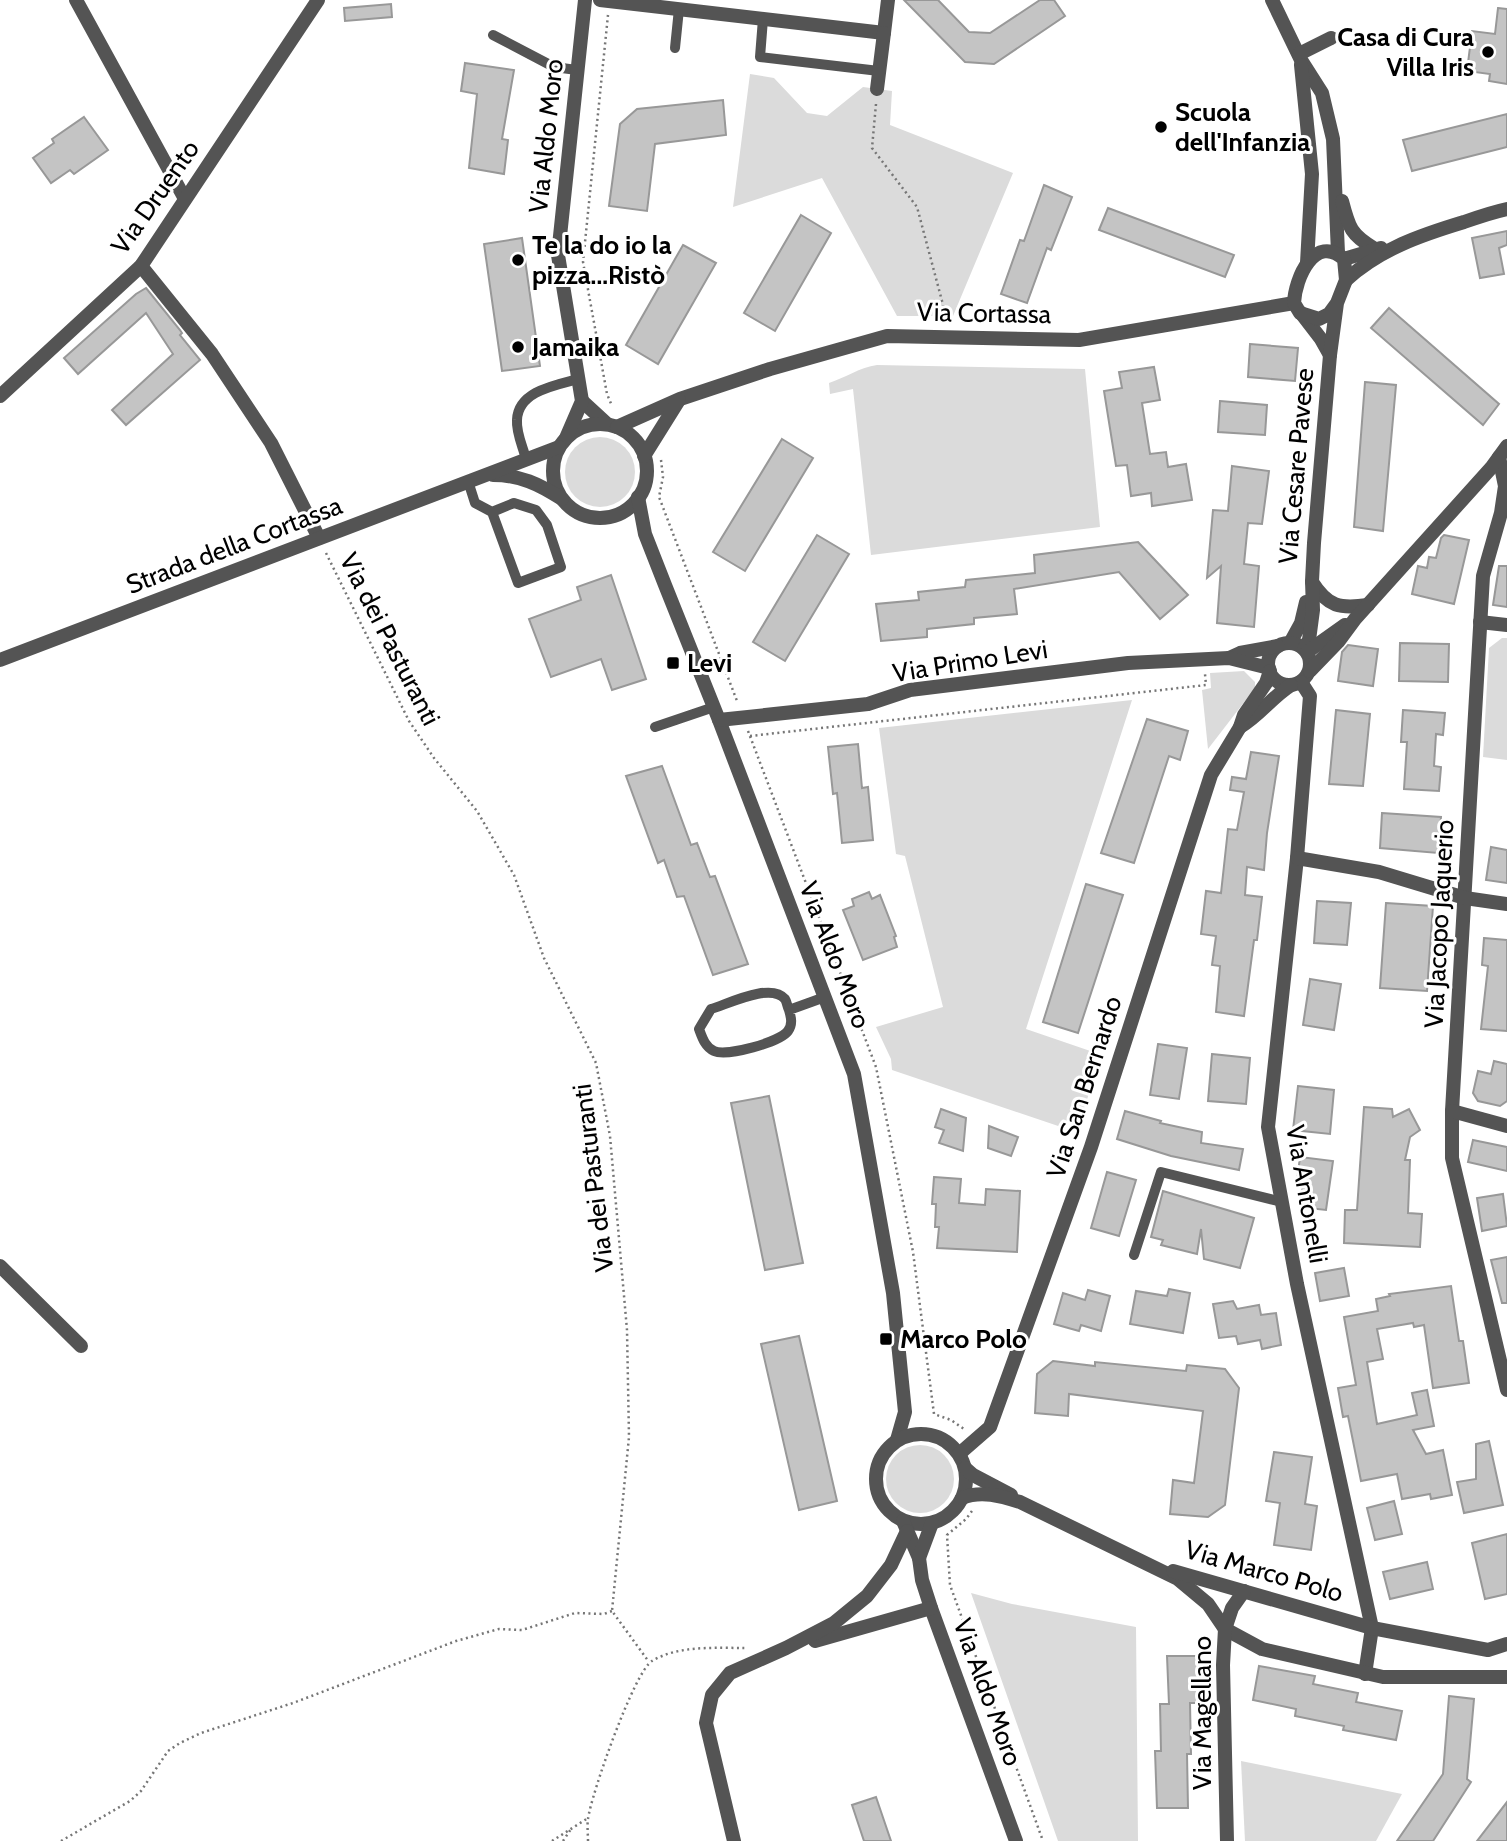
<svg xmlns="http://www.w3.org/2000/svg" width="1507" height="1841" viewBox="0 0 1507 1841" font-family="Cabin,sans-serif">
	<style>
		.green { fill: #dbdbdb }
		.building { fill: #c4c4c4; stroke: #989898; stroke-width: 2 }
		.lines { fill: none; stroke-linecap: round; stroke-linejoin: round }
		.path { stroke: #767676; stroke-width: 2.5; stroke-dasharray: 2 3.5; stroke-linecap: butt }
		.service { stroke: #545454; stroke-width: 10 }
		.minor { stroke: #545454; stroke-width: 14 }
		.poi-dot { fill: #000; stroke: #fff; stroke-width: 2.5 }
		.labels { text-anchor: middle; dominant-baseline: central; stroke-width: 6; stroke-linejoin: round; paint-order: stroke }
		.poi-label { font-size: 26px; font-weight: bold; fill: #000; stroke: #fff; text-anchor: start }
		.street-label { font-size: 26px; fill: #000; stroke: #fff }
	</style>
	<rect width="100%" height="100%" fill="#fff"/>
	<g class="green">
		<polygon points="750,74 774,78 807,113 827,116 863,87 892,91 890,125 1013,173 953,316 897,316 822,178 733,207"/>
		<path d="M877 365 1085 369 1100 527 871 555 853 389 830 394 829 383C845 378 860 367 877 365Z"/>
		<circle cx="600" cy="472" r="35"/>
		<polygon points="1502,638 1507,638 1507,760 1483,757 1489,648"/>
		<polygon points="1244,671 1255,682 1255,688 1208,749 1202,690 1211,688 1210,673"/>
		<polygon points="1132,700 1026,1029 1102,1055 1076,1132 892,1070 891,1059 876,1027 943,1007 905,856 896,854 879,728"/>
		<circle cx="920" cy="1479" r="34"/>
		<polygon points="971,1593 1012,1604 1136,1627 1138,1841 1058,1841"/>
		<polygon points="1241,1761 1402,1794 1376,1841 1245,1841"/>
	</g>
	<g class="building">
		<polygon points="904,0 938,0 969,32 990,33 1040,0 1054,0 1065,16 994,64 965,62"/>
		<polygon points="391,4 392,17 345,21 344,8"/>
		<polygon points="1498,8 1507,9 1507,84 1489,81 1490,74 1467,71 1472,31 1495,34"/>
		<polygon points="465,63 514,70 502,139 508,140 504,174 469,168 477,94 461,91"/>
		<polygon points="723,100 726,135 655,144 647,211 609,206 620,124 637,109"/>
		<polygon points="1507,114 1507,147 1412,171 1403,140"/>
		<polygon points="84,117 108,150 74,174 70,170 51,183 33,158 54,143 52,139"/>
		<polygon points="1044,185 1072,197 1051,250 1047,248 1027,303 1001,294 1020,240 1024,241"/>
		<polygon points="1108,208 1234,255 1225,277 1099,230"/>
		<polygon points="801,215 831,233 775,331 744,313"/>
		<polygon points="1507,231 1507,245 1499,248 1504,274 1480,278 1472,238"/>
		<polygon points="522,238 540,366 502,371 484,244"/>
		<polygon points="683,245 716,263 658,364 626,345"/>
		<polygon points="146,288 180,330 182,333 180,335 200,360 126,425 112,410 173,354 146,313 78,374 64,358 136,294"/>
		<polygon points="1389,308 1499,404 1483,425 1371,328"/>
		<polygon points="1250,344 1298,348 1295,381 1248,377"/>
		<polygon points="1154,367 1160,400 1142,403 1150,454 1166,452 1168,467 1186,464 1192,500 1152,506 1151,493 1131,496 1127,465 1116,466 1104,391 1122,388 1119,372"/>
		<polygon points="1365,382 1396,385 1383,531 1354,527"/>
		<polygon points="1220,401 1267,405 1265,435 1218,432"/>
		<polygon points="782,439 813,458 745,571 713,552"/>
		<polygon points="1232,466 1269,471 1262,524 1248,523 1244,564 1259,566 1254,627 1217,623 1221,566 1207,578 1213,510 1228,511"/>
		<polygon points="817,535 849,554 785,661 753,642"/>
		<polygon points="1444,535 1469,540 1454,604 1412,594 1418,566 1427,568 1429,557 1436,558 1441,538"/>
		<polygon points="1138,542 1188,595 1160,619 1119,572 1014,589 1017,614 974,618 974,624 927,629 927,637 881,641 876,604 919,600 918,592 965,587 966,580 1035,573 1034,555"/>
		<polygon points="1499,566 1507,566 1507,607 1493,605"/>
		<polygon points="611,575 646,679 612,690 601,659 551,677 529,619 581,600 577,587"/>
		<polygon points="1400,643 1449,644 1448,682 1399,681"/>
		<polygon points="1348,645 1378,649 1373,686 1338,681 1342,652"/>
		<polygon points="1336,710 1370,714 1363,786 1329,784"/>
		<polygon points="1403,710 1445,713 1443,735 1436,734 1434,766 1441,767 1439,791 1404,789 1407,742 1401,742"/>
		<polygon points="1147,719 1188,731 1180,760 1169,756 1134,863 1101,853"/>
		<polygon points="858,744 862,788 868,787 873,840 842,843 837,793 833,794 828,747"/>
		<polygon points="1251,752 1279,756 1267,833 1264,870 1247,867 1245,895 1262,897 1257,940 1254,940 1244,1016 1216,1012 1220,966 1212,965 1216,936 1201,934 1206,891 1221,893 1228,829 1237,830 1244,792 1230,790 1232,777 1246,779"/>
		<polygon points="662,766 691,845 697,843 710,877 715,876 748,964 713,975 684,896 677,897 664,860 658,863 626,776"/>
		<polygon points="1382,813 1441,817 1438,853 1380,848"/>
		<polygon points="1491,847 1507,850 1507,883 1486,880"/>
		<polygon points="1086,884 1123,895 1078,1033 1043,1022"/>
		<polygon points="869,892 872,899 880,895 896,936 894,937 897,947 863,960 843,910 854,906 852,899"/>
		<polygon points="1317,901 1351,903 1347,945 1314,943"/>
		<polygon points="1386,903 1433,906 1427,991 1380,988"/>
		<polygon points="1484,938 1507,940 1507,1031 1481,1029 1488,966 1482,965"/>
		<polygon points="1310,979 1341,984 1334,1030 1303,1025"/>
		<polygon points="1158,1044 1187,1048 1179,1099 1150,1095"/>
		<polygon points="1212,1054 1250,1058 1246,1104 1208,1101"/>
		<polygon points="1494,1061 1507,1064 1507,1101 1500,1106 1478,1101 1473,1093 1478,1071 1491,1074"/>
		<polygon points="1298,1086 1334,1090 1330,1134 1293,1130"/>
		<polygon points="769,1096 803,1263 765,1270 731,1103"/>
		<polygon points="1364,1107 1392,1109 1393,1117 1409,1109 1420,1130 1410,1137 1405,1160 1410,1160 1408,1213 1422,1214 1420,1247 1344,1243 1345,1210 1357,1210"/>
		<polygon points="941,1109 966,1118 963,1151 939,1143 944,1130 935,1127"/>
		<polygon points="1125,1111 1161,1121 1160,1123 1202,1132 1201,1143 1243,1149 1239,1170 1171,1156 1117,1139"/>
		<polygon points="989,1126 1018,1137 1011,1156 988,1148"/>
		<polygon points="1473,1140 1507,1147 1507,1171 1468,1162"/>
		<polygon points="1300,1157 1333,1161 1326,1210 1300,1207 1303,1181 1297,1180"/>
		<polygon points="1107,1172 1136,1180 1119,1236 1091,1228"/>
		<polygon points="934,1177 961,1179 959,1203 985,1205 986,1189 1020,1191 1017,1252 937,1248 939,1227 935,1227 936,1204 932,1204"/>
		<polygon points="1163,1191 1254,1218 1240,1268 1204,1259 1201,1229 1197,1254 1161,1245 1163,1240 1151,1237"/>
		<polygon points="1503,1194 1507,1226 1482,1231 1477,1198"/>
		<polygon points="1507,1257 1507,1303 1502,1303 1491,1260"/>
		<polygon points="1344,1268 1349,1296 1320,1301 1315,1273"/>
		<polygon points="1451,1286 1459,1341 1463,1341 1469,1383 1433,1388 1424,1325 1414,1327 1413,1323 1377,1329 1383,1359 1367,1362 1377,1424 1417,1415 1412,1393 1427,1390 1434,1426 1413,1430 1426,1454 1443,1450 1452,1495 1431,1499 1430,1494 1402,1499 1397,1474 1361,1481 1348,1416 1343,1417 1338,1388 1356,1385 1344,1317 1378,1311 1376,1299 1390,1296 1389,1294"/>
		<polygon points="1169,1289 1190,1293 1183,1333 1130,1324 1136,1291 1167,1296"/>
		<polygon points="1088,1290 1110,1296 1101,1331 1081,1325 1079,1331 1054,1324 1063,1293 1085,1300"/>
		<polygon points="1233,1301 1237,1309 1259,1305 1261,1315 1276,1313 1281,1345 1262,1349 1260,1340 1238,1344 1236,1336 1219,1338 1213,1304"/>
		<polygon points="799,1336 837,1501 799,1510 761,1344"/>
		<polygon points="1053,1361 1095,1366 1095,1362 1186,1371 1187,1365 1225,1369 1239,1388 1225,1505 1208,1517 1170,1514 1173,1480 1194,1483 1203,1411 1069,1394 1068,1416 1035,1413 1037,1374"/>
		<polygon points="1489,1441 1503,1505 1464,1513 1457,1482 1476,1479 1476,1444"/>
		<polygon points="1274,1452 1312,1457 1305,1504 1317,1506 1311,1550 1274,1545 1280,1503 1266,1501"/>
		<polygon points="1394,1501 1402,1534 1375,1540 1367,1508"/>
		<polygon points="1507,1534 1507,1594 1485,1599 1472,1543"/>
		<polygon points="1427,1562 1433,1589 1390,1599 1383,1572"/>
		<polygon points="1167,1656 1198,1656 1199,1703 1190,1703 1191,1754 1187,1754 1188,1808 1157,1808 1155,1751 1161,1751 1160,1704 1169,1704"/>
		<polygon points="1259,1666 1315,1676 1313,1684 1358,1693 1356,1702 1402,1711 1396,1740 1343,1730 1344,1726 1295,1716 1296,1709 1253,1700"/>
		<polygon points="1449,1696 1474,1699 1467,1779 1471,1782 1433,1841 1397,1841 1443,1774"/>
		<polygon points="876,1797 891,1841 864,1841 852,1805"/>
		<polygon points="1507,1802 1507,1841 1477,1841"/>
	</g>
	<g class="lines">
		<g class="path">
			<polyline points="608,15 583,262 607,394 612,406"/>
			<polyline points="876,104 872,148 917,207 946,316"/>
			<polyline points="661,460 663,477 659,497 737,701"/>
			<polyline points="326,553 409,721 434,758 477,811 514,875 544,958 596,1063 610,1136 627,1330 629,1437 612,1611 649,1662"/>
			<polyline points="748,731 876,1067 913,1252 934,1414 951,1420 964,1429"/>
			<polyline points="750,736 1206,685 1205,674"/>
			<polyline points="972,1511 966,1519 947,1535 950,1585 1043,1841"/>
			<polyline points="61,1841 130,1801 141,1791 168,1751 180,1743 201,1733 293,1703 456,1641 499,1629 522,1630 575,1613 604,1614 612,1611"/>
			<polyline points="552,1841 588,1818"/>
			<polyline points="563,1841 571,1829"/>
			<path d="M588 1841C588 1834 587 1826 588 1819 591 1795 634 1672 652 1661 678 1645 717 1648 747 1648"/>
		</g>
		<g class="service">
			<polyline points="763,19 760,57 879,71"/>
			<polyline points="493,35 554,67 577,70"/>
			<polyline points="675,48 679,9"/>
			<path d="M526 459C523 447 516 433 517 420 518 391 556 385 578 379"/>
			<polyline points="468,481 475,503 492,512 518,583 561,567 547,525 536,510 514,503 492,512"/>
			<polyline points="655,727 714,707"/>
			<path d="M789 1010C791 1017 793 1024 788 1031 780 1042 727 1057 714 1051 705 1047 702 1037 699 1029L711 1009C728 1004 771 982 785 999 787 1002 787 1006 789 1010L825 997"/>
			<polyline points="1134,1255 1161,1172 1282,1202"/>
		</g>
		<g class="minor">
			<polyline points="76,0 185,199"/>
			<polyline points="600,0 884,33 888,0"/>
			<polyline points="1272,0 1301,60 1322,93 1333,139 1338,253"/>
			<polyline points="1299,54 1331,38"/>
			<polyline points="1301,65 1312,174 1307,263"/>
			<polyline points="877,89 884,33"/>
			<path d="M1342 201C1349 228 1351 235 1375 249"/>
			<polyline points="1344,259 1381,248"/>
			<polyline points="141,266 212,354 271,443 319,538"/>
			<path d="M1346 280C1380 249 1421 235 1464 222 1478 217 1493 212 1507 209"/>
			<polyline points="1301,313 1321,339 1330,355"/>
			<polyline points="0,396 141,266 318,0"/>
			<polyline points="582,401 607,424"/>
			<circle cx="600" cy="471" r="47"/>
			<polyline points="617,427 680,399 770,369 887,336 1079,340 1294,303"/>
			<polyline points="566,438 582,401 558,255 585,0"/>
			<polyline points="644,456 679,400"/>
			<polyline points="1499,457 1505,486 1501,513 1483,576 1452,1111 1452,1158 1507,1390"/>
			<path d="M493 475C520 475 539 484 562 499"/>
			<polyline points="638,497 645,534 665,585 719,720 854,1074 893,1293 905,1412 897,1440"/>
			<path d="M1312 582C1328 607 1340 609 1368 605"/>
			<polyline points="1480,622 1507,625"/>
			<polyline points="1290,643 1301,623 1306,602"/>
			<circle cx="1289" cy="664" r="21"/>
			<path d="M1304 649 1309 640 1313 610 1312 581 1314 543 1330 355 1337 303 1346 280 1344 259C1315 233 1295 278 1294 303L1300 313 1319 319 1329 314 1337 303"/>
			<polyline points="1307,652 1345,625"/>
			<polyline points="1229,658 1240,653 1278,646"/>
			<polyline points="0,660 559,447"/>
			<polyline points="1310,671 1338,642 1355,619 1491,468 1507,446"/>
			<polyline points="1301,682 1310,696 1297,858 1268,1127 1297,1284 1372,1628 1365,1674"/>
			<polyline points="719,720 868,704 910,690 1128,663 1229,658 1269,668"/>
			<path d="M1240 727C1260 715 1272 697 1291 685"/>
			<polyline points="1297,858 1379,872 1465,898 1507,904"/>
			<polyline points="1452,1111 1507,1126"/>
			<polyline points="0,1266 81,1346"/>
			<circle cx="921" cy="1479" r="45"/>
			<polyline points="959,1454 990,1427 1091,1147 1211,775 1240,727 1244,715 1266,683 1270,671"/>
			<polyline points="965,1468 973,1475 1011,1495"/>
			<path d="M962 1498C981 1490 1001 1496 1020 1502L1178 1579 1208 1604 1225 1629 1262 1649 1383 1677H1507"/>
			<polyline points="903,1521 919,1558 922,1580 931,1608 1016,1841"/>
			<polyline points="919,1558 932,1523"/>
			<polyline points="1173,1571 1372,1628 1488,1650 1507,1644"/>
			<polyline points="815,1641 931,1608"/>
			<polyline points="734,1841 706,1723 712,1695 730,1673 786,1648 834,1623 867,1596 891,1565 907,1531"/>
			<polyline points="1227,1841 1223,1665 1225,1629 1232,1608 1244,1591"/>
		</g>
	</g>
	<g class="poi-dot">
		<circle cx="1488" cy="52" r="7"/>
		<circle cx="1161" cy="127" r="7"/>
		<circle cx="518" cy="260" r="7"/>
		<circle cx="518" cy="347" r="7"/>
		<rect x="666" y="656" width="14" height="14" rx="3.5"/>
		<rect x="879" y="1332" width="14" height="14" rx="3.5"/>
	</g>
	<g class="labels">
		<g class="poi-label">
			<text x="1474" y="37" text-anchor="end">Casa di Cura<tspan x="1474" dy="30">Villa Iris</tspan></text>
			<text x="1175" y="112">Scuola<tspan x="1175" dy="30">dell'Infanzia</tspan></text>
			<text x="532" y="245">Te la do io la<tspan x="532" dy="30">pizza...Ristò</tspan></text>
			<text x="532" y="347">Jamaika</text>
			<text x="687" y="663">Levi</text>
			<text x="900" y="1339">Marco Polo</text>
		</g>
		<g class="street-label">
			<text transform="translate(546 136) rotate(-84)">Via Aldo Moro</text>
			<text transform="translate(155 197) rotate(-55)">Via Druento</text>
			<text transform="translate(984 313) rotate(1)">Via Cortassa</text>
			<text transform="translate(1296 466) rotate(-85)">Via Cesare Pavese</text>
			<text transform="translate(234 545) rotate(-21)">Strada della Cortassa</text>
			<text transform="translate(390 639) rotate(63)">Via dei Pasturanti</text>
			<text transform="translate(970 661) rotate(-9)">Via Primo Levi</text>
			<text transform="translate(1439 924) rotate(-87)">Via Jacopo Jaquerio</text>
			<text transform="translate(835 955) rotate(69)">Via Aldo Moro</text>
			<text transform="translate(1084 1087) rotate(-72)">Via San Bernardo</text>
			<text transform="translate(593 1178) rotate(-97)">Via dei Pasturanti</text>
			<text transform="translate(1307 1194) rotate(80)">Via Antonelli</text>
			<text transform="translate(1264 1571) rotate(16)">Via Marco Polo</text>
			<text transform="translate(988 1692) rotate(70)">Via Aldo Moro</text>
			<text transform="translate(1202 1713) rotate(-90)">Via Magellano</text>
		</g>
	</g>
</svg>
